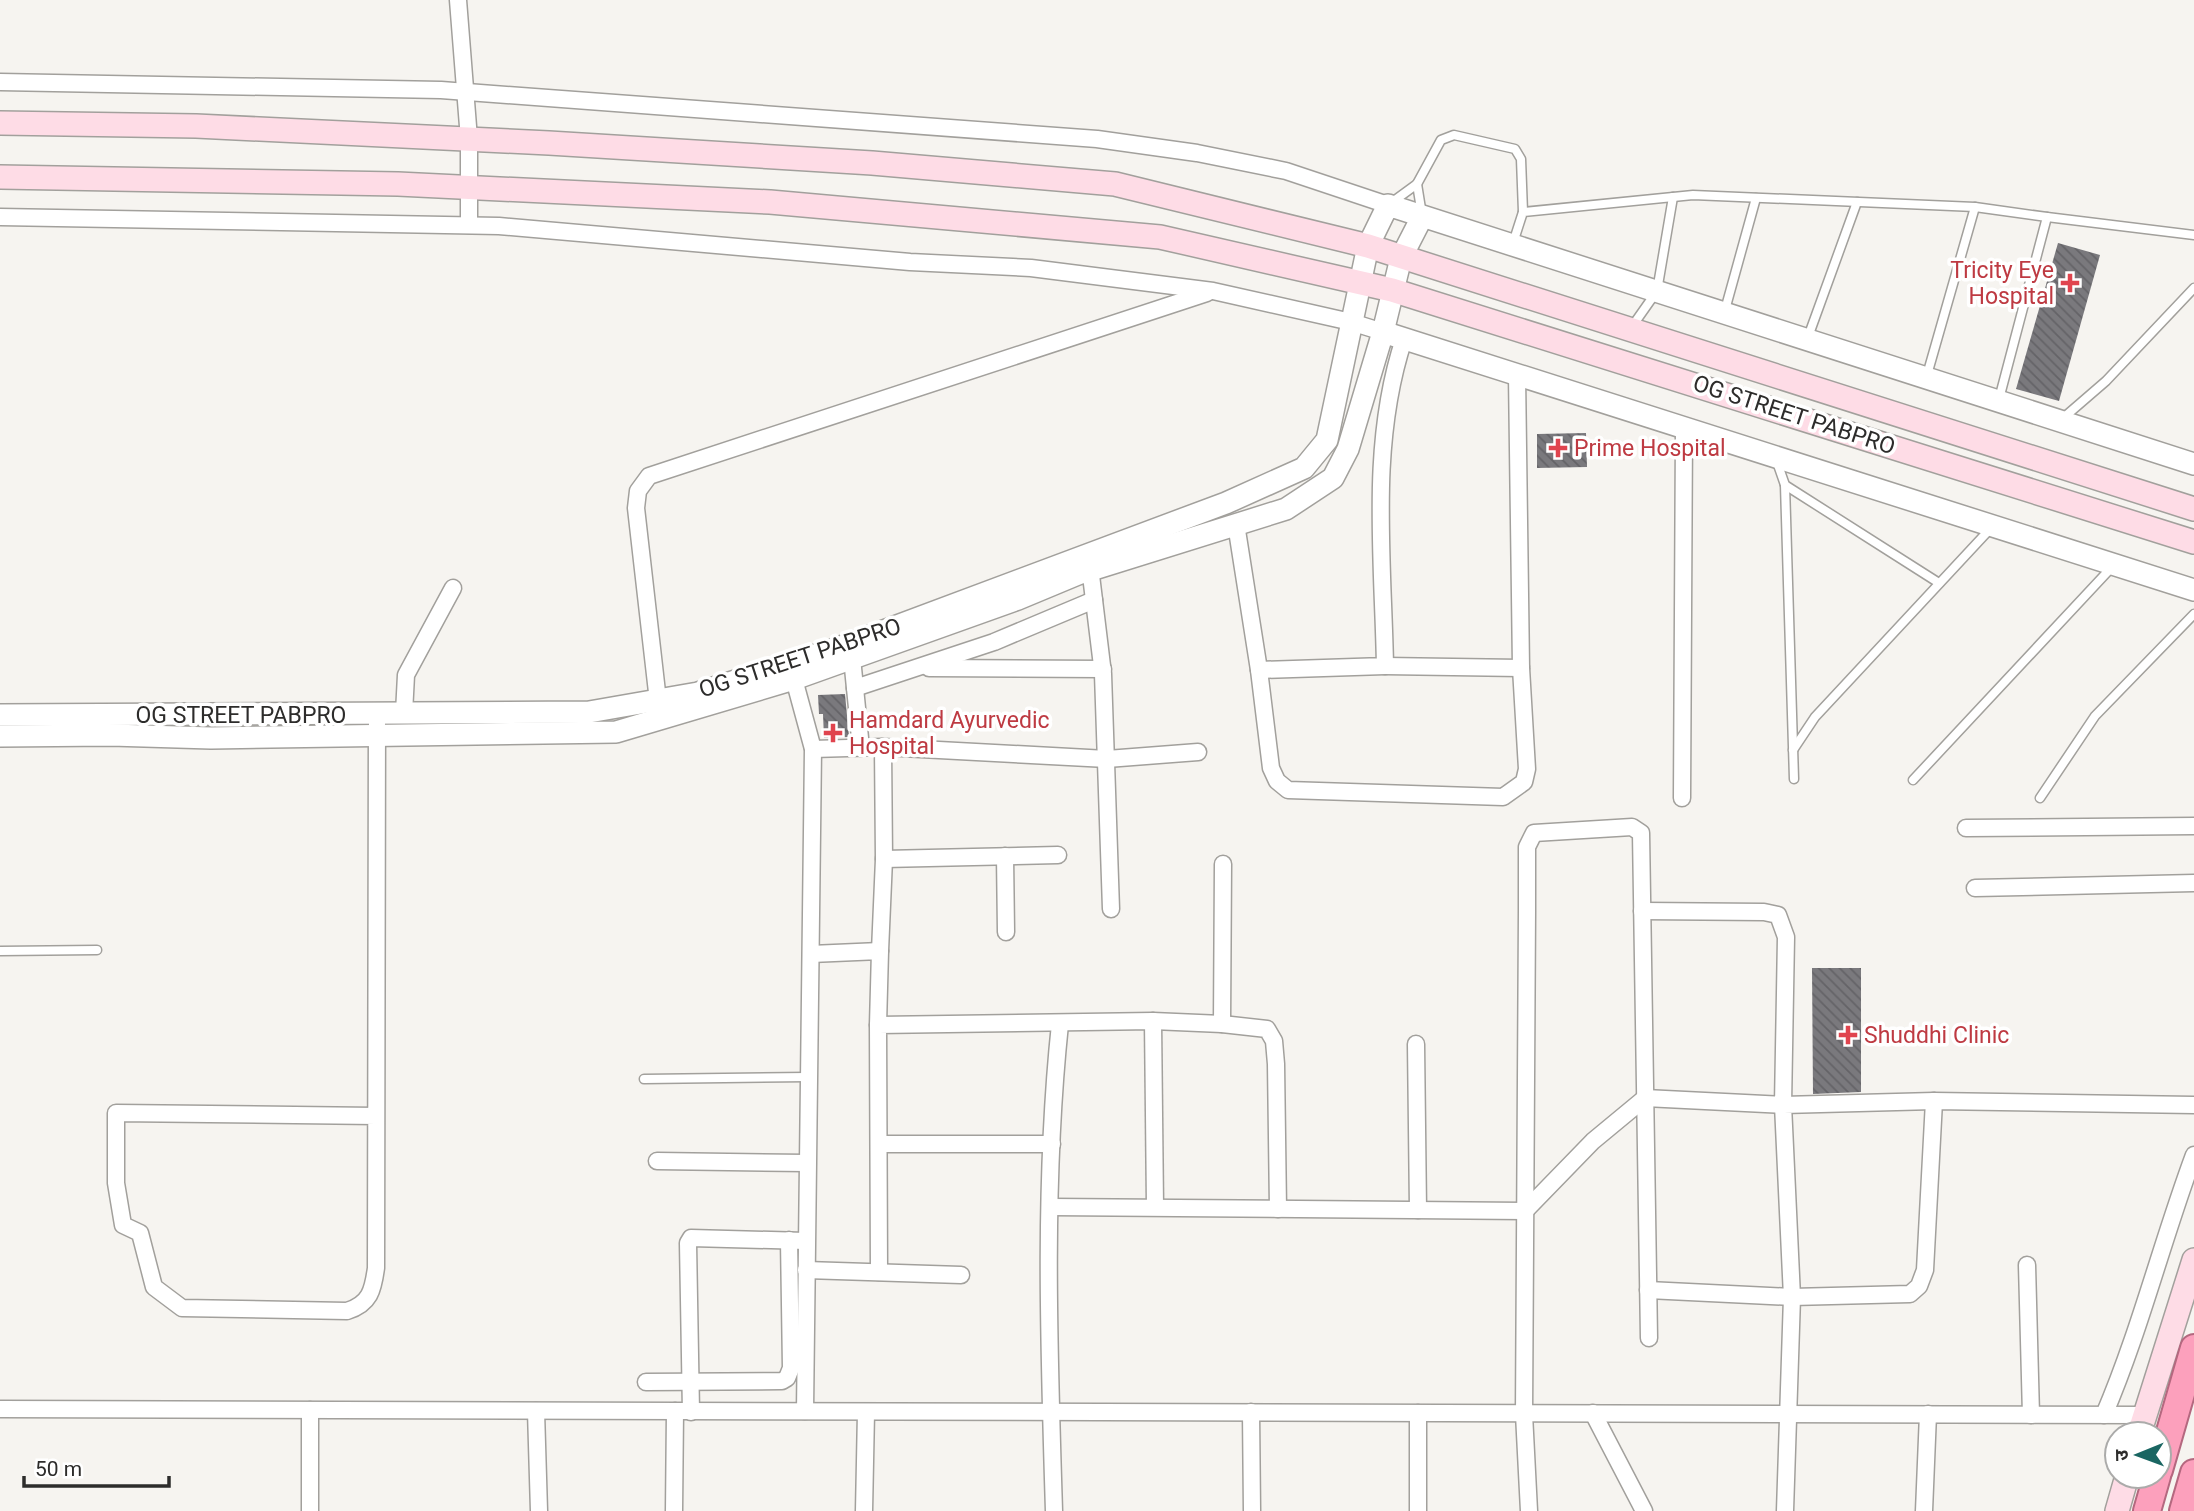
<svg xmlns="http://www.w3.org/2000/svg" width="2194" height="1511" viewBox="0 0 2194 1511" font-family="Roboto,'Noto Sans Devanagari',sans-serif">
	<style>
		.building { fill: url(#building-back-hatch) }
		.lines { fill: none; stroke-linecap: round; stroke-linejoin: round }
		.service-casing { stroke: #a2a09c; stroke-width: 11 }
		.minor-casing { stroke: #a2a09c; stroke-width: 19 }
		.tertiary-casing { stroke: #a2a09c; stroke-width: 24 }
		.secondary-casing { stroke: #a2a09c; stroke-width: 26 }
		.trunk-casing { stroke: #b4687f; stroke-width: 30 }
		.service { stroke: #fff; stroke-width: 8 }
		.minor { stroke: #fff; stroke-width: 16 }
		.tertiary { stroke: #fff; stroke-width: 21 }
		.secondary { stroke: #fedce6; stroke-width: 23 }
		.trunk { stroke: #fca0bc; stroke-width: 26 }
		.health-dot { fill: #e0444e; stroke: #fff; stroke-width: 2.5 }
		.labels { text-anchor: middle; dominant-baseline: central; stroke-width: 7; stroke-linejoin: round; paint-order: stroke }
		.health-label { font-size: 23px; fill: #be3a42; stroke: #fff; text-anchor: start }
		.street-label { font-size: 23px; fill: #2d2c2b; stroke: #fff }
	</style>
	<defs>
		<pattern id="building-back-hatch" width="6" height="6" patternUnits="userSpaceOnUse" patternTransform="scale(1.75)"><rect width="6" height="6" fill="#7a797d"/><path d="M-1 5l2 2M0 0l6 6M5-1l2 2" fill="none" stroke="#646367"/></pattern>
	</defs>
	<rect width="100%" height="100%" fill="#f6f4f0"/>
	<g class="building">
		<polygon points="2058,243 2100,255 2059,401 2016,389"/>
		<polygon points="1586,433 1587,467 1537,468 1537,434"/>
		<polygon points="845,694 849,737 824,738 823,714 819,714 818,695"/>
		<polygon points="1812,968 1861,968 1861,1092 1813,1094"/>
	</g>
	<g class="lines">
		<g class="service-casing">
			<g id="service">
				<polyline points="1417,184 1422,215"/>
				<polyline points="1391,203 1417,184 1441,140 1454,135 1515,149 1521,159 1523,212"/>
				<polyline points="2047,217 2194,235"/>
				<polyline points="1513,243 1523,212 1693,195 1975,207 2047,217 1999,399"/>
				<polyline points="1725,310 1756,198"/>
				<polyline points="1631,328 1657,291 1673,197"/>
				<polyline points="1808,337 1857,202"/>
				<polyline points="1927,375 1975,207"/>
				<polyline points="2062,419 2106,381 2194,288"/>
				<polyline points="1777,462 1785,485 1939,583"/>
				<polyline points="1785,485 1794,779"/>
				<polyline points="1793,750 1815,717 1991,528"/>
				<polyline points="1913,780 2112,567"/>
				<polyline points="2040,798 2095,716 2194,614"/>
				<polyline points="0,951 97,950"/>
				<polyline points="644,1079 808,1077"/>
			</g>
		</g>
		<g class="minor-casing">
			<g id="minor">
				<polyline points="458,0 469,139 469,225"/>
				<polyline points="0,82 441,90 1097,139 1197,153 1286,171 1388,205"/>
				<polyline points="0,217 499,226 910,262 1031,268 1213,291 1351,322 1383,332"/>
				<path d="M1236 524 1259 670 1385 666C1383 557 1369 444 1404 339"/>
				<polyline points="1089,559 1103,674 1111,909"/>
				<polyline points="852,658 861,748"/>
				<polyline points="1385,666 1521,668"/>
				<polyline points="929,668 1103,669"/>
				<polyline points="1259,670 1271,768 1277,781 1288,790 1503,797 1524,782 1527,769 1521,668 1517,375"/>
				<polyline points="794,679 813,749 805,1411"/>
				<polyline points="855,688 994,642 1094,600"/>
				<polyline points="658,701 636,508 638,491 649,476 1207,293"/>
				<polyline points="404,713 406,675 453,588"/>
				<polyline points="883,747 1107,759 1198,752"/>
				<polyline points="813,749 883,747 884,859 880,951"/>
				<polyline points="1682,798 1684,428"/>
				<polyline points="1966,828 2194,826"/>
				<polyline points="1005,856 1006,932"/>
				<polyline points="884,859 1058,855"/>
				<polyline points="1975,888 2194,883"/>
				<polyline points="811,954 880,951 878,1025"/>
				<polyline points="1153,1021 1155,1207"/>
				<polyline points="1222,1024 1223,864"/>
				<polyline points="1416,1044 1418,1210"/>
				<path d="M376 1116 116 1113V1183L123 1225 140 1233 154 1287 182 1308 347 1311C370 1304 373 1290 376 1268L377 714"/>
				<polyline points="879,1144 1052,1144"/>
				<polyline points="657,1161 807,1163"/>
				<polyline points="1051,1207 1525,1211 1593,1141 1645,1098 1783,1105 1786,937 1778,915 1764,912 1642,911"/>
				<polyline points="2027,1265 2031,1415"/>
				<polyline points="806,1270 961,1275"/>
				<polyline points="879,1272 878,1025 1153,1021 1222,1024 1267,1029 1274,1041 1276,1064 1278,1209"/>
				<polyline points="1648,1290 1792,1297 1910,1294 1919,1286 1925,1270 1934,1101"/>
				<polyline points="646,1382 782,1381 787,1378 791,1368 789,1240"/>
				<polyline points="0,1409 2145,1415"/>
				<polyline points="536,1411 539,1511"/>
				<polyline points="691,1412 688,1243 691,1238 806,1241"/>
				<polyline points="1251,1412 1252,1511"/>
				<polyline points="1418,1413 1418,1511"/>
				<polyline points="1593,1413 1644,1511"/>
				<path d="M2104 1415C2140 1331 2162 1241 2194 1155"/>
				<polyline points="310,1511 310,1410"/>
				<polyline points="674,1511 675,1411"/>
				<polyline points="864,1511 866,1412"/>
				<path d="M1054 1511C1049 1349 1043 1185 1060 1024"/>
				<polyline points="1529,1511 1524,1414 1527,911 1527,847 1534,833 1632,827 1641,833 1649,1338"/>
				<polyline points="1785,1511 1792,1297 1783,1105 1934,1101 2194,1105"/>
				<polyline points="1924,1511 1928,1414"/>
			</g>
		</g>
		<g class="tertiary-casing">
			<g id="tertiary">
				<polyline points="1383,332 2194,590"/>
				<polyline points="0,715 589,712 698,693 838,648 1226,503 1304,468 1327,440 1368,246 1388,205 2194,464"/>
				<polyline points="0,736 111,735 211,738 616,732 794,679 1018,599 1078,574 1286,509 1333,478 1348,449 1383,332 1401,258 1422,217"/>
			</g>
		</g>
		<g class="secondary-casing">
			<g id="secondary">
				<polyline points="0,123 196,126 549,143 872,163 1115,184 1368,246 2194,509"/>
				<polyline points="0,177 398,184 770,202 1160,237 1392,290 2194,542"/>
				<polyline points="2139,1434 2194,1260"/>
				<polyline points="2117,1511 2127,1476"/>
			</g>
		</g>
		<g class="trunk-casing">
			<g id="trunk">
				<polyline points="2159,1470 2194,1348"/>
				<polyline points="2147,1511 2157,1476"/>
				<polyline points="2183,1511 2194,1473"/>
			</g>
		</g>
		<use href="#service" class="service"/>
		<use href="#minor" class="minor"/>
		<use href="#tertiary" class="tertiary"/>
		<use href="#secondary" class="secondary"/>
		<use href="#trunk" class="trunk"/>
	</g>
	<g class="health-dot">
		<path d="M2066.5 272.5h7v7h7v7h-7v7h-7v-7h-7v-7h7z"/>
		<path d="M1554.5 437.5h7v7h7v7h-7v7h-7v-7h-7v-7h7z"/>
		<path d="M829.5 722.5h7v7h7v7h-7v7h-7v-7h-7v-7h7z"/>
		<path d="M1844.5 1024.5h7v7h7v7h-7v7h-7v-7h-7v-7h7z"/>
	</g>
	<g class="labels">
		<g class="health-label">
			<text x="2054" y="270" text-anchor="end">Tricity Eye<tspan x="2054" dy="26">Hospital</tspan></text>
			<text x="1574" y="448">Prime Hospital</text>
			<text x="849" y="720">Hamdard Ayurvedic<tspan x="849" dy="26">Hospital</tspan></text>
			<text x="1864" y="1035">Shuddhi Clinic</text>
		</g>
		<g class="street-label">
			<text transform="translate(1794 415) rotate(18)">OG STREET PABPRO</text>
			<text transform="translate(800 658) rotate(-18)">OG STREET PABPRO</text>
			<text x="241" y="715">OG STREET PABPRO</text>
		</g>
	</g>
	<g transform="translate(2138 1455) rotate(269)"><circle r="33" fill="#ffffff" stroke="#ababaa" stroke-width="2"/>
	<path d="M0-5L12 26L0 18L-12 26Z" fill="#1a6662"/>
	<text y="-10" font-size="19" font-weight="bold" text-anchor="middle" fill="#2d2c2b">उ</text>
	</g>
	<path d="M24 1476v10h145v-10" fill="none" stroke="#2d2c2b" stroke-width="3.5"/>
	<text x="35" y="1476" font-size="21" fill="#2d2c2b" stroke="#ffffff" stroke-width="5" paint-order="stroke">50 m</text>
</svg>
